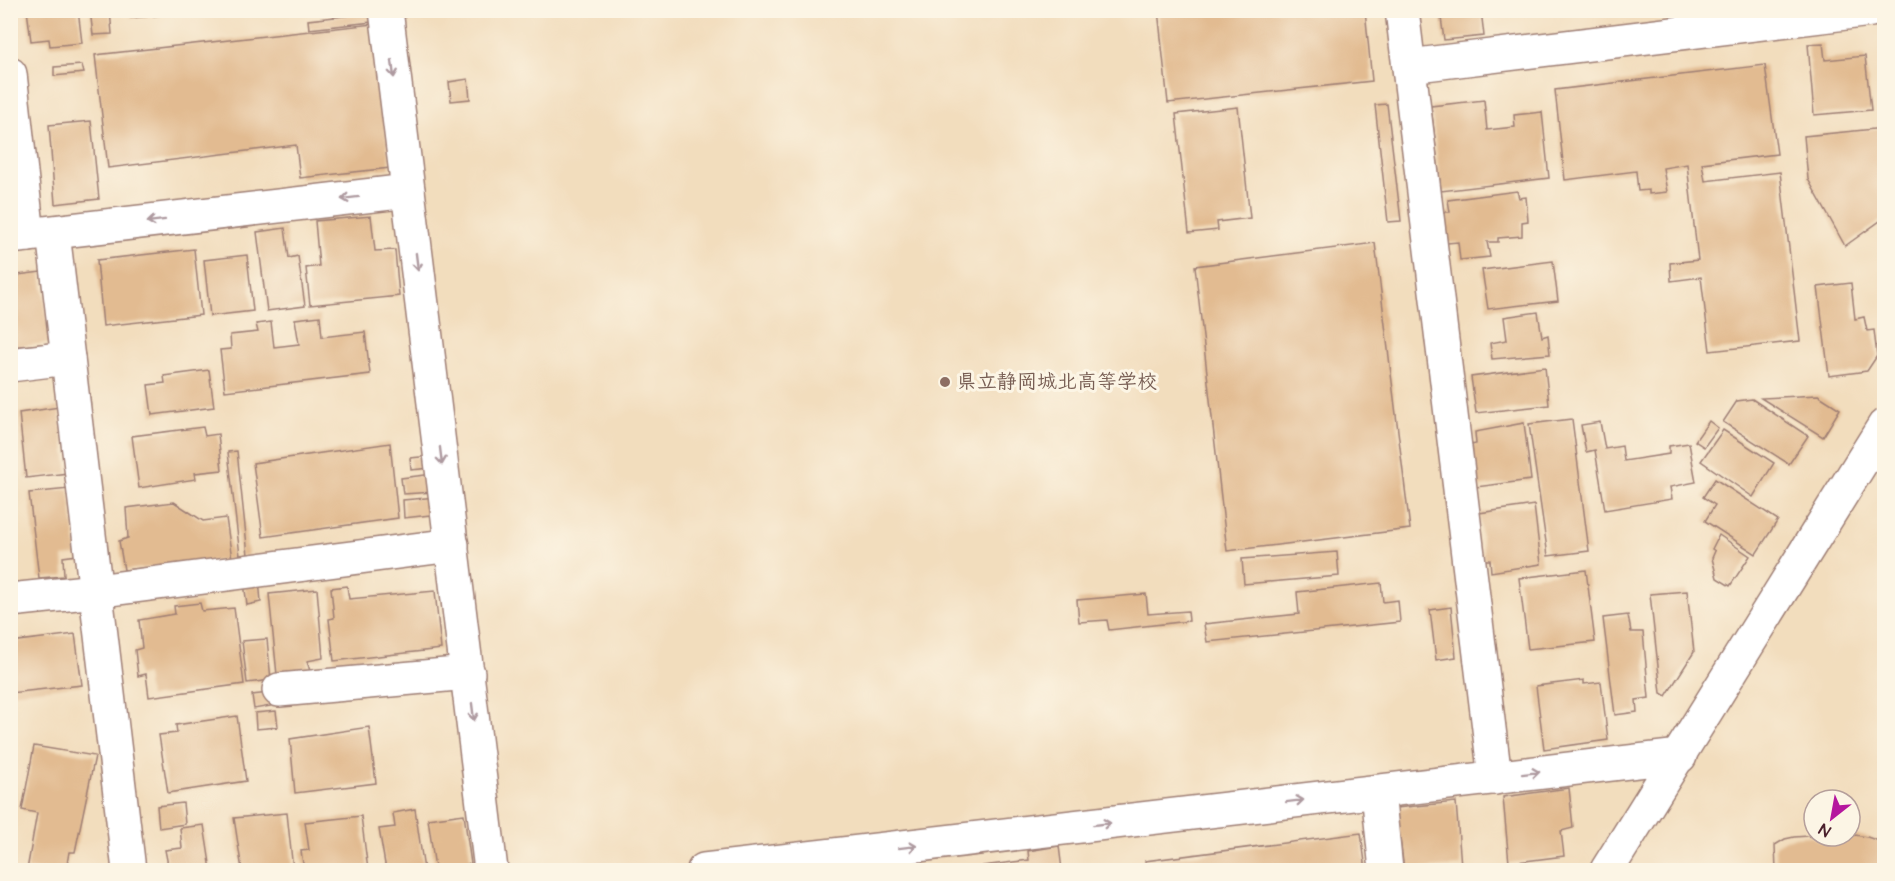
<svg xmlns="http://www.w3.org/2000/svg" width="1895" height="881" viewBox="0 0 1895 881" font-family="'Architects Daughter','Klee One',sans-serif">
	<style>
		.building { fill: #e2bb91 }
		.lines { fill: none; stroke-linecap: round; stroke-linejoin: round }
		.minor-casing { stroke: #9e7e74; stroke-width: 36 }
		.tertiary-casing { stroke: #9e7e74; stroke-width: 36 }
		.minor { stroke: #fff; stroke-width: 33 }
		.tertiary { stroke: #fff; stroke-width: 33 }
		.oneway { stroke: #ae9aa0 }
		.education-dot { fill: #8d6e63; stroke: #fcf5e5; stroke-width: 2 }
		.labels { text-anchor: middle; dominant-baseline: central; stroke-width: 6; stroke-linejoin: round; paint-order: stroke }
		.education-label { font-size: 20px; font-weight: bold; fill: #785e54; stroke: #fcf5e5; text-anchor: start }
	</style>
	<rect width="100%" height="100%" fill="#fcf5e5"/>
	<filter id="ink" filterUnits="userSpaceOnUse"><feTurbulence type="fractalNoise" baseFrequency=".0167" numOctaves="2"/><feDisplacementMap in="SourceGraphic" scale="12" xChannelSelector="R" yChannelSelector="G"/><feConvolveMatrix kernelMatrix="1 2 1 2 8 2 1 2 1" color-interpolation-filters="sRGB"/></filter>
	<filter id="wash" filterUnits="userSpaceOnUse"><feTurbulence type="fractalNoise" baseFrequency=".008" numOctaves="4" result="noise"/><feDisplacementMap in="SourceGraphic" scale="24" xChannelSelector="R" yChannelSelector="G"/><feGaussianBlur stdDeviation="1.35" result="paint"/><feColorMatrix in="noise" values="0 0 0 0 0 0 0 0 0 0 0 0 0 0 0 0 0 1.4 0 .05"/><feComposite in="paint" operator="in"/></filter>
	<g filter="url(#wash)">
		<rect width="100%" height="100%" fill="#f2ddbd"/>
		<g id="blocks">
			<g class="building">
				<polygon points="27,10 78,10 82,43 50,46 49,39 31,41"/>
				<polygon points="90,10 110,10 112,34 93,35"/>
				<polygon points="130,10 182,10 182,13 131,18"/>
				<polygon points="1158,10 1365,10 1372,81 1168,103"/>
				<polygon points="1440,10 1481,10 1484,36 1444,40"/>
				<polygon points="371,13 372,22 309,29 308,20"/>
				<polygon points="373,24 390,168 300,178 296,145 108,168 95,55"/>
				<polygon points="1823,43 1825,60 1865,56 1871,110 1814,115 1808,44"/>
				<polygon points="82,65 84,73 54,76 54,67"/>
				<polygon points="1765,65 1777,154 1702,163 1705,181 1780,172 1800,341 1710,351 1701,277 1671,281 1670,263 1698,260 1687,164 1663,168 1667,192 1649,194 1649,190 1638,191 1636,171 1565,180 1555,90"/>
				<polygon points="468,79 470,99 451,101 449,82"/>
				<polygon points="1484,100 1487,130 1515,127 1514,115 1542,112 1549,178 1441,191 1431,106"/>
				<polygon points="1387,104 1401,221 1388,222 1375,105"/>
				<polygon points="1238,107 1250,218 1217,222 1218,230 1189,233 1176,114"/>
				<polygon points="91,121 99,199 55,204 49,125"/>
				<polygon points="1884,128 1884,218 1845,246 1808,179 1804,136"/>
				<polygon points="1517,191 1519,198 1526,197 1528,221 1522,222 1522,236 1498,238 1498,242 1487,242 1490,257 1460,260 1458,242 1447,243 1443,212 1450,212 1448,200"/>
				<polygon points="371,216 375,251 395,250 399,296 310,305 306,268 319,266 315,221"/>
				<polygon points="285,228 289,258 298,256 305,306 267,311 257,232"/>
				<polygon points="1375,243 1410,529 1227,551 1195,266"/>
				<polygon points="194,249 201,315 103,326 97,260"/>
				<polygon points="247,255 253,311 210,316 204,260"/>
				<polygon points="1553,261 1558,301 1488,309 1482,270"/>
				<polygon points="41,272 50,343 10,347 10,276"/>
				<polygon points="1851,283 1855,319 1864,317 1867,331 1874,330 1877,356 1867,371 1829,376 1818,287"/>
				<polygon points="1538,312 1542,337 1548,335 1550,354 1492,359 1490,343 1507,340 1504,317"/>
				<polygon points="320,316 322,337 365,332 370,374 225,391 220,350 231,349 230,335 258,332 256,324 271,322 274,347 299,344 295,319"/>
				<polygon points="1545,367 1549,405 1476,413 1471,377"/>
				<polygon points="209,370 214,407 152,415 148,385 165,383 164,376"/>
				<polygon points="1818,395 1840,409 1823,437 1761,398"/>
				<polygon points="1752,399 1808,436 1789,464 1723,422 1737,401"/>
				<polygon points="59,407 68,473 26,478 19,413"/>
				<polygon points="1572,419 1589,551 1548,556 1529,424"/>
				<polygon points="1709,421 1718,428 1704,447 1695,441"/>
				<polygon points="1600,422 1605,449 1622,446 1624,461 1669,454 1669,446 1689,443 1696,482 1670,487 1672,499 1605,510 1595,450 1586,452 1581,425"/>
				<polygon points="1524,423 1531,480 1476,487 1471,445 1476,444 1475,432"/>
				<polygon points="203,427 205,436 218,434 222,470 195,473 196,479 139,488 132,436"/>
				<polygon points="1723,430 1774,463 1753,497 1701,461"/>
				<polygon points="390,443 398,518 263,537 253,463"/>
				<polygon points="237,451 248,555 240,556 228,452"/>
				<polygon points="431,456 431,468 411,470 410,458"/>
				<polygon points="433,474 434,492 403,494 401,478"/>
				<polygon points="1715,479 1778,520 1756,554 1705,521 1715,505 1703,497"/>
				<polygon points="69,489 77,555 63,557 64,576 39,578 29,493"/>
				<polygon points="437,497 439,514 404,518 403,500"/>
				<polygon points="174,502 203,521 226,518 232,559 124,570 119,541 128,538 126,508"/>
				<polygon points="1534,505 1541,564 1491,572 1490,560 1484,560 1479,513"/>
				<polygon points="1719,535 1750,556 1730,586 1717,578 1712,558 1715,551 1712,549"/>
				<polygon points="1337,552 1339,576 1244,584 1242,559"/>
				<polygon points="1586,570 1595,642 1528,649 1519,578"/>
				<polygon points="259,580 261,602 247,605 244,583"/>
				<polygon points="1381,583 1383,602 1398,600 1400,622 1207,642 1204,624 1299,614 1297,592"/>
				<polygon points="347,586 349,599 435,591 441,649 334,661 329,619 334,618 331,588"/>
				<polygon points="317,589 323,658 307,661 310,671 277,675 269,594"/>
				<polygon points="1687,591 1694,652 1666,696 1661,693 1650,594"/>
				<polygon points="1146,594 1148,614 1188,611 1189,621 1109,630 1107,620 1079,622 1077,600"/>
				<polygon points="200,603 202,611 234,608 244,684 149,697 146,674 138,676 135,650 142,648 139,620 175,614 174,606"/>
				<polygon points="1451,607 1456,657 1436,660 1430,610"/>
				<polygon points="1628,615 1631,632 1643,632 1649,698 1636,700 1637,712 1615,715 1603,618"/>
				<polygon points="75,634 82,685 10,693 10,642"/>
				<polygon points="267,639 271,680 247,683 242,641"/>
				<polygon points="1584,680 1584,684 1601,682 1608,740 1544,749 1536,686"/>
				<polygon points="269,693 271,706 254,709 252,695"/>
				<polygon points="276,711 278,727 256,729 255,713"/>
				<polygon points="237,716 246,781 168,793 159,735 177,733 176,725"/>
				<polygon points="369,727 376,783 295,793 290,739"/>
				<polygon points="34,746 95,756 75,852 69,852 66,870 27,870 37,813 22,810"/>
				<polygon points="1569,788 1573,828 1561,831 1564,856 1509,863 1503,797"/>
				<polygon points="1456,802 1461,866 1404,870 1396,808"/>
				<polygon points="183,803 185,824 159,828 157,806"/>
				<polygon points="415,809 424,870 386,870 379,829 395,827 393,813"/>
				<polygon points="287,813 293,870 242,870 234,818"/>
				<polygon points="464,814 471,864 435,868 428,819"/>
				<polygon points="361,816 368,870 304,870 301,851 309,850 305,822"/>
				<polygon points="204,825 211,870 169,870 165,850 182,848 180,828"/>
				<polygon points="1361,833 1366,870 1146,870 1145,861"/>
				<polygon points="1855,835 1867,837 1879,841 1884,838 1884,870 1776,870 1775,845 1785,839 1794,837 1809,836 1827,843 1843,836"/>
				<polygon points="1059,846 1062,870 984,870 983,866 1029,860 1028,851"/>
			</g>
		</g>
	</g>
	<g filter="url(#ink)">
		<use href="#blocks" fill-opacity="0" stroke="#9e7e74" stroke-width="1.5"/>
		<g class="lines">
			<g class="minor-casing">
				<g id="minor">
					<polyline points="386,10 491,870"/>
					<polyline points="1402,10 1495,778"/>
					<polyline points="1409,66 1871,10"/>
					<polyline points="10,74 28,235"/>
					<polyline points="53,233 129,870"/>
					<polyline points="10,237 408,191"/>
					<polyline points="10,365 68,358"/>
					<polyline points="10,600 96,591 452,545"/>
					<polyline points="279,690 468,673"/>
					<polyline points="1378,792 1386,870"/>
					<polyline points="704,870 1680,756"/>
				</g>
			</g>
			<g class="tertiary-casing">
				<polyline id="tertiary" points="1607,870 1884,426"/>
			</g>
			<use href="#minor" class="minor"/>
			<use href="#tertiary" class="tertiary"/>
		</g>
		<defs><path id="oneway-shaft" d="M-6 0H5M1.5-3L5.5 0L1.5 3" fill="none" stroke-width="1.6" stroke-linecap="round" stroke-linejoin="round" transform="scale(1.5)"/></defs>
		<g class="oneway">
			<use href="#oneway-shaft" transform="translate(393 69) rotate(83)"/>
			<use href="#oneway-shaft" transform="translate(350 198) rotate(173)"/>
			<use href="#oneway-shaft" transform="translate(156 221) rotate(173)"/>
			<use href="#oneway-shaft" transform="translate(417 262) rotate(83)"/>
			<use href="#oneway-shaft" transform="translate(441 456) rotate(83)"/>
			<use href="#oneway-shaft" transform="translate(473 712) rotate(83)"/>
			<use href="#oneway-shaft" transform="translate(1531 773) rotate(-7)"/>
			<use href="#oneway-shaft" transform="translate(1295 801) rotate(-7)"/>
			<use href="#oneway-shaft" transform="translate(1102 824) rotate(-7)"/>
			<use href="#oneway-shaft" transform="translate(908 847) rotate(-7)"/>
		</g>
	</g>
	<circle class="education-dot" cx="945" cy="382" r="6"/>
	<g class="labels">
		<g class="education-label">
			<text x="957" y="382">県立静岡城北高等学校</text>
		</g>
	</g>
	<rect width="1895" height="881" fill="none" stroke="#fcf5e5" stroke-width="36"/>
	<g transform="translate(1832 818) rotate(211)"><circle r="28" fill="#fcf5e5" stroke="#b59f9b" stroke-width="1.5"/>
	<path d="M0-4.5L10 22L0 15L-10 22Z" fill="#b5179e"/>
	<text y="-9" font-size="16" font-weight="bold" text-anchor="middle" fill="#4a1f2b">N</text>
	</g>
</svg>
